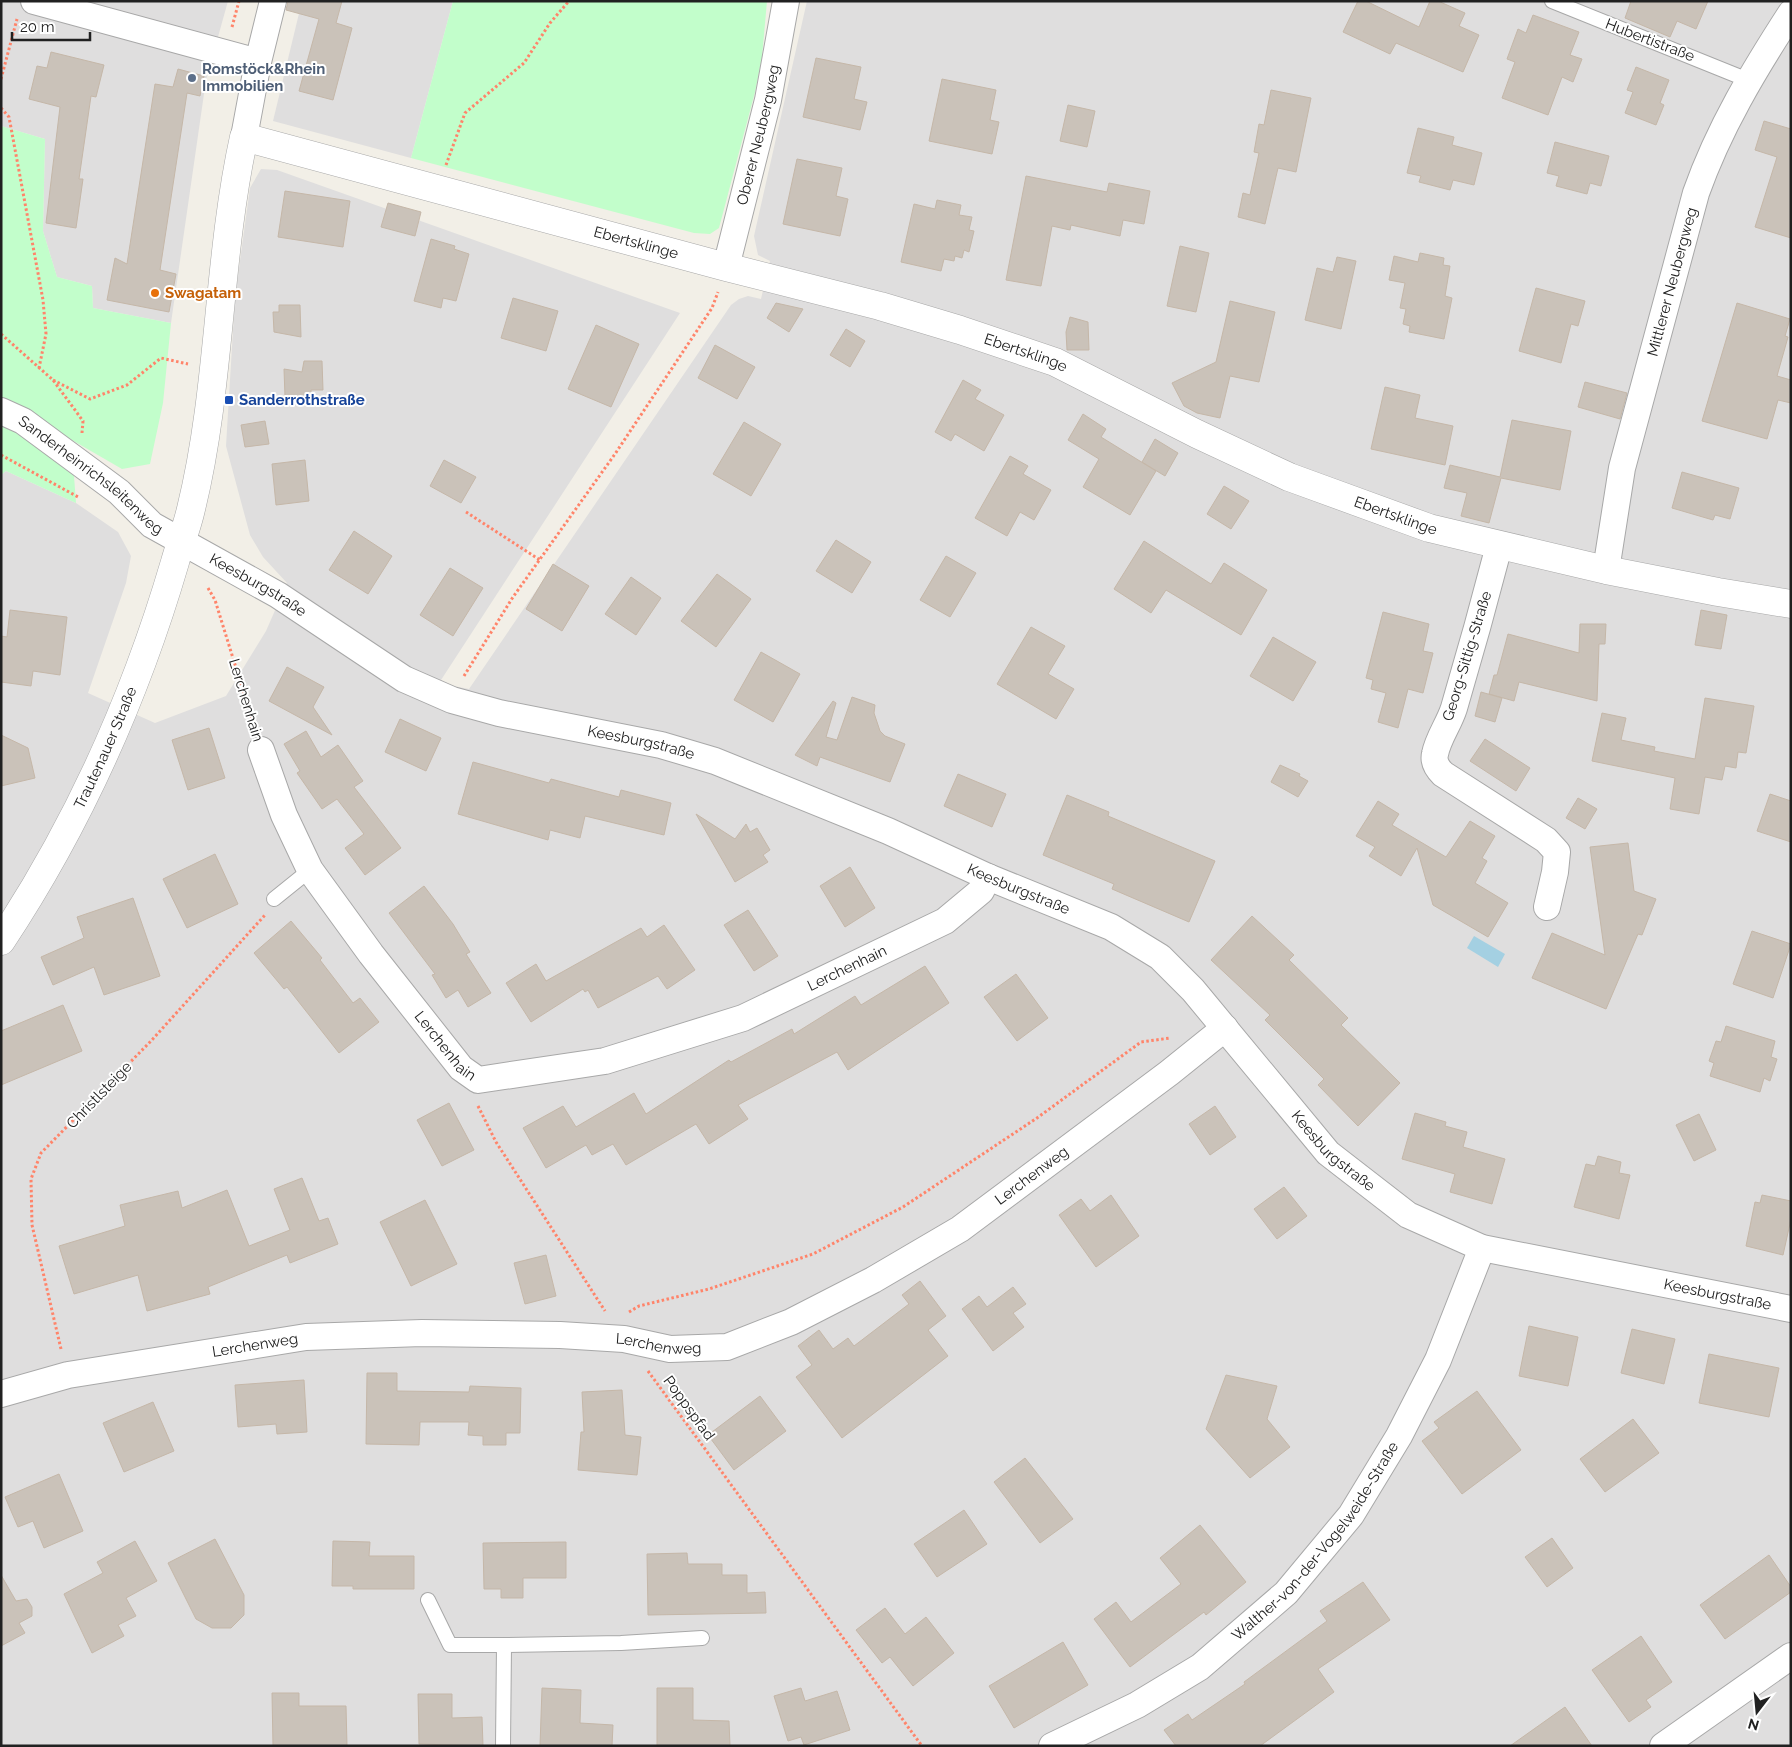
<svg xmlns="http://www.w3.org/2000/svg" width="1792" height="1747" viewBox="0 0 1792 1747" font-family="Raleway,sans-serif">
	<style>
		.residential { fill: #dfdede }
		.park { fill: #c2fecb }
		.water { fill: #a4d0e2 }
		.building { fill: #cac2b9; stroke: #c5b7a8 }
		.lines { fill: none; stroke-linecap: round; stroke-linejoin: round }
		.service-casing { stroke: #a8a8a8; stroke-width: 16 }
		.minor-casing { stroke: #a8a8a8; stroke-width: 28 }
		.tertiary-casing { stroke: #a8a8a8; stroke-width: 29 }
		.path { stroke: #ff846a; stroke-width: 3; stroke-dasharray: 2.5 2.5; stroke-linecap: butt }
		.service { stroke: #fff; stroke-width: 14 }
		.minor { stroke: #fff; stroke-width: 26 }
		.tertiary { stroke: #fff; stroke-width: 28 }
		.service-dot { fill: #5c6f8a; stroke: #fff; stroke-width: 2 }
		.food-dot { fill: #e8710a; stroke: #fff; stroke-width: 2 }
		.transit-dot { fill: #1a4fb4; stroke: #fff; stroke-width: 2 }
		.labels { text-anchor: middle; dominant-baseline: central; stroke-width: 4; stroke-linejoin: round; paint-order: stroke }
		.street-label { font-size: 15px; fill: #212121; stroke: #fff }
		.service-label { font-size: 15px; font-weight: bold; fill: #4e5e75; stroke: #fff; text-anchor: start }
		.food-label { font-size: 15px; font-weight: bold; fill: #c56008; stroke: #fff; text-anchor: start }
		.transit-label { font-size: 15px; font-weight: bold; fill: #164399; stroke: #fff; text-anchor: start }
	</style>
	<rect width="100%" height="100%" fill="#f2efe7"/>
	<g class="residential">
		<polygon points="1,1 228,1 206,80 171,323 93,308 92,286 57,277 43,231 45,139 1,126"/>
		<polygon points="302,1 453,1 411,158 273,121"/>
		<polygon points="807,1 1791,1 1791,1746 1,1746 1,475 6,471 76,503 118,532 131,556 126,583 88,693 155,723 226,696 266,631 287,583 263,557 250,535 226,446 235,297 250,188 261,169 277,170 680,313 441,680 453,686 469,689 731,305 739,299 748,296 761,299 770,261 758,255 754,236"/>
	</g>
	<g class="park">
		<polygon points="453,1 767,1 762,57 755,92 719,228 710,234 694,233 411,158"/>
		<polygon points="1,126 45,139 43,231 57,277 92,286 93,308 171,323 163,403 150,464 122,469 1,399"/>
		<polygon points="1,422 16,429 74,476 76,503 6,471 1,475"/>
	</g>
	<polygon class="water" points="1474,936 1505,954 1498,967 1467,948"/>
	<g class="building">
		<polygon points="288,1 342,1 336,23 352,28 333,100 299,91 319,19 286,10"/>
		<polygon points="1358,1 1366,1 1419,27 1430,1 1438,1 1465,13 1459,26 1479,35 1463,72 1396,43 1390,54 1343,32"/>
		<polygon points="1631,1 1708,1 1696,29 1677,21 1670,37 1625,18"/>
		<polygon points="1533,15 1579,32 1570,55 1582,59 1573,82 1562,77 1548,115 1502,98 1515,62 1507,59 1518,29 1526,33"/>
		<polygon points="51,52 104,65 96,97 91,96 79,179 83,179 76,228 46,223 60,107 29,99 37,66 47,68"/>
		<polygon points="816,58 861,67 854,99 867,102 860,130 803,117"/>
		<polygon points="1636,67 1669,80 1660,103 1664,105 1656,125 1625,113 1633,92 1627,90"/>
		<polygon points="178,69 204,76 200,96 187,93 160,270 176,274 169,312 107,300 115,258 127,264 155,84 173,87"/>
		<polygon points="942,79 996,90 990,120 999,122 992,154 929,141"/>
		<polygon points="1271,90 1311,98 1296,172 1278,168 1265,224 1238,217 1243,193 1250,195 1259,153 1254,152 1259,124 1264,125"/>
		<polygon points="1068,105 1095,111 1087,147 1060,141"/>
		<polygon points="1764,121 1791,129 1791,238 1755,227 1777,157 1755,150"/>
		<polygon points="1418,128 1454,137 1452,145 1482,153 1474,185 1453,180 1450,190 1419,182 1421,176 1407,173"/>
		<polygon points="1555,142 1609,156 1601,186 1590,183 1587,194 1556,186 1559,176 1547,173"/>
		<polygon points="797,159 842,168 836,196 848,199 840,236 783,224"/>
		<polygon points="1026,176 1107,192 1109,183 1150,191 1144,224 1123,220 1120,236 1071,225 1070,230 1052,226 1041,286 1006,280"/>
		<polygon points="285,191 350,201 343,247 278,237"/>
		<polygon points="937,200 961,205 959,215 972,217 969,230 974,231 969,252 964,250 962,258 955,256 954,261 944,259 941,271 901,262 914,204 935,209"/>
		<polygon points="388,203 421,212 415,236 381,227"/>
		<polygon points="431,239 455,246 454,249 469,254 456,301 443,298 441,308 414,301"/>
		<polygon points="1180,246 1209,253 1196,312 1167,306"/>
		<polygon points="1420,253 1444,258 1443,265 1450,266 1445,296 1452,298 1444,339 1409,332 1410,326 1403,324 1406,309 1400,308 1405,283 1389,280 1394,256 1418,262"/>
		<polygon points="1337,257 1356,261 1341,329 1305,320 1317,268 1333,272"/>
		<polygon points="1536,288 1585,301 1578,326 1571,324 1561,363 1519,351"/>
		<polygon points="513,298 558,311 546,351 501,338"/>
		<polygon points="1230,301 1275,312 1259,382 1230,376 1220,418 1197,413 1184,406 1172,383 1216,362"/>
		<polygon points="776,303 803,309 789,332 767,318"/>
		<polygon points="1737,303 1790,319 1785,336 1788,337 1777,376 1791,380 1791,403 1778,400 1767,439 1702,421"/>
		<polygon points="279,305 300,305 301,337 274,332 273,312 279,312"/>
		<polygon points="1070,317 1088,322 1089,350 1067,350 1066,332"/>
		<polygon points="596,325 639,344 611,407 568,389"/>
		<polygon points="846,329 865,341 850,367 830,355"/>
		<polygon points="715,345 755,367 737,399 698,378"/>
		<polygon points="304,361 322,361 323,390 311,390 311,397 285,397 284,369 302,372"/>
		<polygon points="963,380 981,390 975,399 1004,415 984,451 955,434 951,441 935,432"/>
		<polygon points="1585,382 1627,393 1620,419 1578,407"/>
		<polygon points="1385,387 1420,395 1415,418 1453,426 1445,465 1371,449"/>
		<polygon points="1083,414 1106,429 1101,437 1156,471 1130,515 1083,487 1099,459 1068,440"/>
		<polygon points="1512,420 1571,431 1560,490 1501,478 1489,523 1461,516 1467,493 1444,488 1450,465 1500,477"/>
		<polygon points="265,421 269,444 245,447 241,425"/>
		<polygon points="744,422 781,444 751,496 713,474"/>
		<polygon points="1155,439 1178,453 1165,476 1142,462"/>
		<polygon points="1010,456 1028,466 1023,474 1051,490 1034,520 1020,512 1007,536 975,518"/>
		<polygon points="305,460 309,501 276,505 272,464"/>
		<polygon points="444,460 476,477 461,503 430,486"/>
		<polygon points="1682,472 1739,488 1730,519 1715,515 1713,520 1672,508"/>
		<polygon points="1224,486 1249,501 1231,529 1207,514"/>
		<polygon points="354,531 392,556 368,594 329,570"/>
		<polygon points="836,540 871,562 852,593 816,571"/>
		<polygon points="1144,541 1211,584 1224,563 1267,590 1241,635 1166,590 1151,613 1114,589"/>
		<polygon points="946,556 976,573 950,617 920,600"/>
		<polygon points="553,564 589,586 562,631 526,609"/>
		<polygon points="450,568 483,588 453,636 420,615"/>
		<polygon points="717,574 751,599 716,647 681,621"/>
		<polygon points="631,577 661,598 636,635 605,614"/>
		<polygon points="10,610 67,617 60,675 33,671 31,686 1,682 1,636 7,637"/>
		<polygon points="1701,610 1727,615 1721,649 1695,645"/>
		<polygon points="1383,612 1429,624 1423,651 1433,653 1423,693 1408,689 1398,728 1378,722 1386,693 1371,689 1373,680 1366,678"/>
		<polygon points="1580,624 1606,624 1605,644 1599,644 1597,701 1519,682 1514,701 1489,694 1494,675 1497,675 1508,634 1579,653"/>
		<polygon points="1031,627 1065,646 1048,674 1074,689 1056,719 997,684"/>
		<polygon points="1273,637 1316,662 1293,701 1250,676"/>
		<polygon points="761,652 800,674 773,722 734,700"/>
		<polygon points="287,667 324,687 313,707 332,735 269,701"/>
		<polygon points="1481,692 1502,698 1495,722 1475,716"/>
		<polygon points="852,697 875,705 874,713 880,731 885,736 905,744 890,782 820,757 817,766 795,755 833,701 836,703 826,737 837,740"/>
		<polygon points="1705,698 1754,706 1746,753 1738,752 1736,768 1725,766 1722,780 1705,777 1699,814 1670,809 1675,778 1592,761 1602,713 1626,718 1621,740 1655,747 1654,751 1695,759"/>
		<polygon points="400,719 441,738 426,771 385,752"/>
		<polygon points="209,728 225,778 188,790 172,740"/>
		<polygon points="306,731 321,757 338,745 363,781 354,787 401,848 365,875 345,848 364,834 337,799 322,809 297,773 300,771 284,744"/>
		<polygon points="1,735 28,748 35,778 1,786"/>
		<polygon points="1485,739 1530,768 1516,791 1470,761"/>
		<polygon points="473,762 549,783 551,779 619,797 621,790 671,803 664,835 585,816 580,838 550,830 548,840 458,814"/>
		<polygon points="1280,765 1300,774 1299,776 1308,781 1298,797 1271,782"/>
		<polygon points="958,774 1006,794 992,827 944,806"/>
		<polygon points="1770,794 1791,801 1791,842 1757,831"/>
		<polygon points="1067,795 1109,812 1108,816 1215,861 1189,922 1112,889 1114,884 1043,855"/>
		<polygon points="1578,798 1597,809 1585,829 1566,818"/>
		<polygon points="1378,801 1399,814 1392,825 1446,857 1470,821 1495,836 1482,858 1487,861 1475,883 1508,903 1488,937 1433,905 1417,848 1401,876 1369,856 1375,847 1356,836"/>
		<polygon points="696,814 735,839 746,824 750,832 757,828 770,850 763,855 768,862 735,882"/>
		<polygon points="1628,843 1634,891 1656,899 1642,935 1638,934 1606,1009 1532,978 1552,933 1605,955 1590,847"/>
		<polygon points="215,854 238,904 187,928 163,879"/>
		<polygon points="850,867 875,908 845,927 820,886"/>
		<polygon points="424,886 453,924 470,952 466,954 491,993 468,1007 458,990 446,998 432,975 435,974 389,913"/>
		<polygon points="133,898 160,976 104,995 94,967 53,985 41,957 84,938 77,917"/>
		<polygon points="748,910 778,956 754,971 724,925"/>
		<polygon points="1252,916 1294,955 1289,960 1348,1018 1341,1025 1400,1083 1358,1126 1318,1085 1324,1079 1265,1020 1270,1015 1211,960"/>
		<polygon points="291,921 322,958 320,960 353,1003 360,998 379,1022 339,1053 287,987 284,989 254,953"/>
		<polygon points="664,925 695,970 667,989 658,976 598,1008 588,990 585,992 583,989 531,1022 506,983 536,964 546,981 641,928 647,937"/>
		<polygon points="1752,931 1791,944 1773,998 1733,984"/>
		<polygon points="925,966 949,1003 848,1070 837,1052 738,1105 748,1119 709,1144 696,1124 626,1165 613,1144 592,1155 586,1145 546,1168 523,1128 563,1106 576,1127 634,1093 646,1114 729,1060 731,1062 792,1029 794,1034 855,996 861,1005"/>
		<polygon points="1016,974 1048,1018 1017,1041 984,997"/>
		<polygon points="63,1005 82,1051 1,1085 1,1031"/>
		<polygon points="1726,1026 1775,1041 1771,1057 1777,1059 1770,1081 1764,1078 1760,1092 1710,1076 1714,1063 1709,1061 1716,1041 1721,1042"/>
		<polygon points="449,1103 474,1150 442,1166 417,1120"/>
		<polygon points="1215,1106 1236,1137 1210,1155 1189,1124"/>
		<polygon points="1415,1113 1446,1122 1445,1126 1467,1132 1463,1147 1505,1159 1492,1204 1450,1192 1455,1174 1402,1159"/>
		<polygon points="1699,1114 1716,1150 1694,1161 1676,1125"/>
		<polygon points="1598,1156 1621,1162 1619,1173 1630,1175 1619,1219 1574,1207 1586,1164 1595,1166"/>
		<polygon points="302,1178 319,1221 328,1218 338,1244 290,1263 287,1255 208,1287 210,1294 147,1311 138,1275 74,1294 59,1246 125,1226 120,1205 178,1191 182,1208 227,1190 249,1246 290,1230 274,1189"/>
		<polygon points="1284,1187 1307,1216 1277,1239 1254,1209"/>
		<polygon points="1111,1195 1139,1236 1096,1267 1059,1215 1081,1199 1090,1211"/>
		<polygon points="1762,1195 1791,1201 1791,1219 1783,1255 1746,1246 1755,1202 1760,1203"/>
		<polygon points="425,1200 457,1264 411,1286 380,1222"/>
		<polygon points="546,1255 556,1296 525,1304 514,1263"/>
		<polygon points="920,1281 946,1316 928,1330 948,1356 842,1438 796,1377 812,1365 798,1346 819,1330 833,1349 848,1338 854,1346 909,1304 902,1295"/>
		<polygon points="1013,1287 1026,1304 1013,1313 1024,1327 993,1351 962,1309 979,1296 987,1307"/>
		<polygon points="1529,1326 1578,1337 1568,1386 1519,1376"/>
		<polygon points="1632,1329 1675,1339 1664,1384 1621,1373"/>
		<polygon points="1709,1354 1779,1368 1769,1417 1699,1403"/>
		<polygon points="367,1373 397,1373 397,1391 469,1392 470,1386 521,1388 520,1433 506,1433 506,1445 483,1445 483,1436 468,1435 469,1422 420,1422 419,1445 366,1444"/>
		<polygon points="1226,1375 1277,1386 1267,1419 1290,1447 1250,1478 1206,1429"/>
		<polygon points="304,1380 307,1432 277,1434 276,1424 238,1427 235,1385"/>
		<polygon points="622,1390 625,1435 641,1437 637,1475 578,1470 581,1432 584,1432 582,1392"/>
		<polygon points="1477,1391 1521,1450 1462,1494 1422,1441 1439,1428 1434,1422"/>
		<polygon points="760,1396 786,1431 734,1470 708,1435"/>
		<polygon points="153,1402 174,1451 124,1472 103,1423"/>
		<polygon points="1633,1419 1659,1453 1605,1492 1580,1459"/>
		<polygon points="1025,1458 1073,1519 1040,1543 994,1482"/>
		<polygon points="59,1474 83,1531 44,1548 33,1521 18,1527 5,1497"/>
		<polygon points="964,1510 987,1544 937,1577 914,1544"/>
		<polygon points="1200,1525 1246,1582 1206,1615 1204,1612 1130,1667 1094,1619 1116,1602 1131,1622 1181,1584 1160,1558"/>
		<polygon points="1552,1538 1573,1568 1547,1587 1525,1557"/>
		<polygon points="215,1539 244,1595 244,1615 231,1628 212,1628 196,1619 168,1563"/>
		<polygon points="135,1541 157,1581 126,1598 136,1616 118,1625 124,1636 92,1653 64,1594 103,1573 97,1562"/>
		<polygon points="333,1541 370,1542 369,1556 414,1556 414,1589 353,1589 353,1586 332,1586"/>
		<polygon points="566,1542 566,1578 523,1578 523,1598 501,1598 501,1589 484,1589 483,1543"/>
		<polygon points="687,1553 688,1564 722,1564 722,1575 747,1575 747,1593 765,1592 766,1613 648,1615 647,1554"/>
		<polygon points="1769,1555 1791,1587 1791,1592 1725,1639 1700,1605"/>
		<polygon points="1,1575 16,1601 27,1599 32,1607 32,1616 19,1623 25,1633 1,1646"/>
		<polygon points="1363,1582 1390,1620 1318,1669 1334,1692 1260,1746 1176,1746 1164,1730 1188,1714 1192,1720 1245,1684 1244,1682 1327,1621 1320,1611"/>
		<polygon points="885,1608 905,1634 926,1617 954,1653 913,1686 890,1657 882,1663 856,1630"/>
		<polygon points="1641,1636 1672,1682 1646,1700 1651,1707 1629,1722 1592,1670"/>
		<polygon points="1063,1642 1088,1685 1014,1728 989,1686"/>
		<polygon points="542,1688 581,1690 580,1723 613,1725 612,1746 540,1746"/>
		<polygon points="657,1688 693,1688 693,1720 729,1721 730,1746 657,1746"/>
		<polygon points="801,1688 805,1701 837,1691 850,1730 804,1745 801,1737 788,1741 774,1696"/>
		<polygon points="272,1693 299,1693 299,1706 346,1706 347,1746 273,1746"/>
		<polygon points="418,1694 452,1694 452,1718 482,1717 483,1746 419,1744"/>
		<polygon points="1565,1707 1592,1746 1510,1746"/>
	</g>
	<g class="lines">
		<g class="service-casing">
			<g id="service">
				<polyline points="1552,1 1748,80"/>
				<polyline points="274,899 310,870"/>
				<polyline points="428,1600 450,1645 504,1645"/>
				<polyline points="503,1746 504,1645 621,1643 702,1638"/>
			</g>
		</g>
		<g class="minor-casing">
			<g id="minor">
				<polyline points="34,1 258,62"/>
				<polyline points="244,137 258,62 273,1"/>
				<path id="s1" d="M726 267 768 100 786 1"/>
				<path id="s2" d="M1 411 23 421 119 492 152 525 278 595 404 679 452 700 499 713 661 745 715 761 888 831 988 877 1111 927 1160 957 1193 990 1328 1153 1408 1215 1482 1248 1791 1309"/>
				<path d="M1499 546C1485 600 1470 654 1454 708 1449 724 1438 738 1435 754 1433 762 1437 768 1443 774L1546 840 1557 852 1555 872 1547 907"/>
				<path id="s3" d="M1606 570 1622 468 1696 193C1719 128 1754 70 1791 13"/>
				<path id="s4" d="M261 750 284 815 310 870 371 954 461 1068 478 1080 605 1061 743 1018 945 921 981 891 988 877"/>
				<path id="s5" d="M1 1394 68 1375 306 1337 422 1333 560 1335 624 1339 670 1349 727 1347 791 1322 873 1280 960 1229 1169 1073 1225 1028"/>
				<path id="s6" d="M1052 1746 1137 1705 1200 1667 1286 1593 1351 1515 1399 1436 1438 1360 1482 1248"/>
				<polyline points="1663,1746 1791,1656"/>
			</g>
		</g>
		<g class="tertiary-casing">
			<g id="tertiary">
				<path id="s7" d="M1 941C78 825 136 695 175 562 180 544 187 527 191 509 221 387 217 260 244 137L726 267 880 306 960 330 1055 362 1197 434 1289 477 1429 528 1606 570 1718 592 1791 604"/>
			</g>
		</g>
		<g class="path">
			<polyline points="232,27 239,1"/>
			<polyline points="1,79 17,19"/>
			<polyline points="1,108 9,117 43,300 46,334 39,368"/>
			<polyline points="446,165 465,113 524,63 550,23 569,1"/>
			<polyline points="1,334 53,380 83,421 82,433"/>
			<polyline points="53,380 90,399 127,385 161,358 188,364"/>
			<polyline points="1,455 80,498"/>
			<polyline points="466,512 540,560"/>
			<polyline points="208,588 215,600 254,726"/>
			<polyline points="464,676 513,597 615,454 712,308 718,292"/>
			<polyline points="478,1106 496,1142 605,1311"/>
			<polyline points="629,1312 639,1306 709,1289 813,1254 903,1207 1037,1118 1141,1042 1170,1038"/>
			<polyline points="61,1349 32,1225 31,1179 41,1153 151,1041 265,915"/>
			<polyline points="648,1371 922,1746"/>
		</g>
		<use href="#service" class="service"/>
		<use href="#minor" class="minor"/>
		<use href="#tertiary" class="tertiary"/>
	</g>
	<circle class="service-dot" cx="192" cy="78" r="5"/>
	<circle class="food-dot" cx="155" cy="293" r="5"/>
	<rect class="transit-dot" x="224" y="395" width="10" height="10" rx="2.5"/>
	<g class="labels">
		<g class="street-label">
			<text transform="translate(1650 40) rotate(21)">Hubertistraße</text>
			<text stroke="none"><textPath href="#s1" startOffset="136">Oberer Neubergweg</textPath></text>
			<text stroke="none"><textPath href="#s7" startOffset="1256">Ebertsklinge</textPath></text>
			<text stroke="none"><textPath href="#s3" startOffset="296">Mittlerer Neubergweg</textPath></text>
			<text stroke="none"><textPath href="#s7" startOffset="1661">Ebertsklinge</textPath></text>
			<text stroke="none"><textPath href="#s2" startOffset="111">Sanderheinrichsleitenweg</textPath></text>
			<text stroke="none"><textPath href="#s7" startOffset="2066">Ebertsklinge</textPath></text>
			<text stroke="none"><textPath href="#s2" startOffset="312">Keesburgstraße</textPath></text>
			<text transform="translate(1467 656) rotate(-73)">Georg-Sittig-Straße</text>
			<text transform="translate(246 700) rotate(73)">Lerchenhain</text>
			<text stroke="none"><textPath href="#s2" startOffset="732">Keesburgstraße</textPath></text>
			<text stroke="none"><textPath href="#s7" startOffset="220">Trautenauer Straße</textPath></text>
			<text stroke="none"><textPath href="#s2" startOffset="1138">Keesburgstraße</textPath></text>
			<text stroke="none"><textPath href="#s4" startOffset="788">Lerchenhain</textPath></text>
			<text stroke="none"><textPath href="#s4" startOffset="352">Lerchenhain</textPath></text>
			<text transform="translate(99 1095) rotate(-46)">Christlsteige</text>
			<text stroke="none"><textPath href="#s2" startOffset="1556">Keesburgstraße</textPath></text>
			<text stroke="none"><textPath href="#s5" startOffset="1084">Lerchenweg</textPath></text>
			<text stroke="none"><textPath href="#s2" startOffset="1976">Keesburgstraße</textPath></text>
			<text stroke="none"><textPath href="#s5" startOffset="664">Lerchenweg</textPath></text>
			<text stroke="none"><textPath href="#s5" startOffset="259">Lerchenweg</textPath></text>
			<text transform="translate(689 1408) rotate(54)">Poppspfad</text>
			<text stroke="none"><textPath href="#s6" startOffset="340">Walther-von-der-Vogelweide-Straße</textPath></text>
		</g>
		<g class="service-label">
			<text x="202" y="69">Romstöck&amp;Rhein<tspan x="202" dy="17">Immobilien</tspan></text>
		</g>
		<g class="food-label">
			<text x="165" y="293">Swagatam</text>
		</g>
		<g class="transit-label">
			<text x="239" y="400">Sanderrothstraße</text>
		</g>
	</g>
	<rect width="1792" height="1747" fill="none" stroke="#212121" stroke-width="5"/>
	<g transform="translate(1757 1712) rotate(196)" stroke="#ffffff" stroke-width="4" paint-order="stroke">
	<path d="M0-4L9 19L0 12L-9 19Z" fill="#212121"/>
	<text y="-8" font-size="14" font-weight="bold" text-anchor="middle" fill="#212121">N</text>
	</g>
	<path d="M12 32v8h78v-8" fill="none" stroke="#212121" stroke-width="2.5"/>
	<text x="20" y="32" font-size="15" fill="#212121" stroke="#ffffff" stroke-width="4" paint-order="stroke">20 m</text>
</svg>
